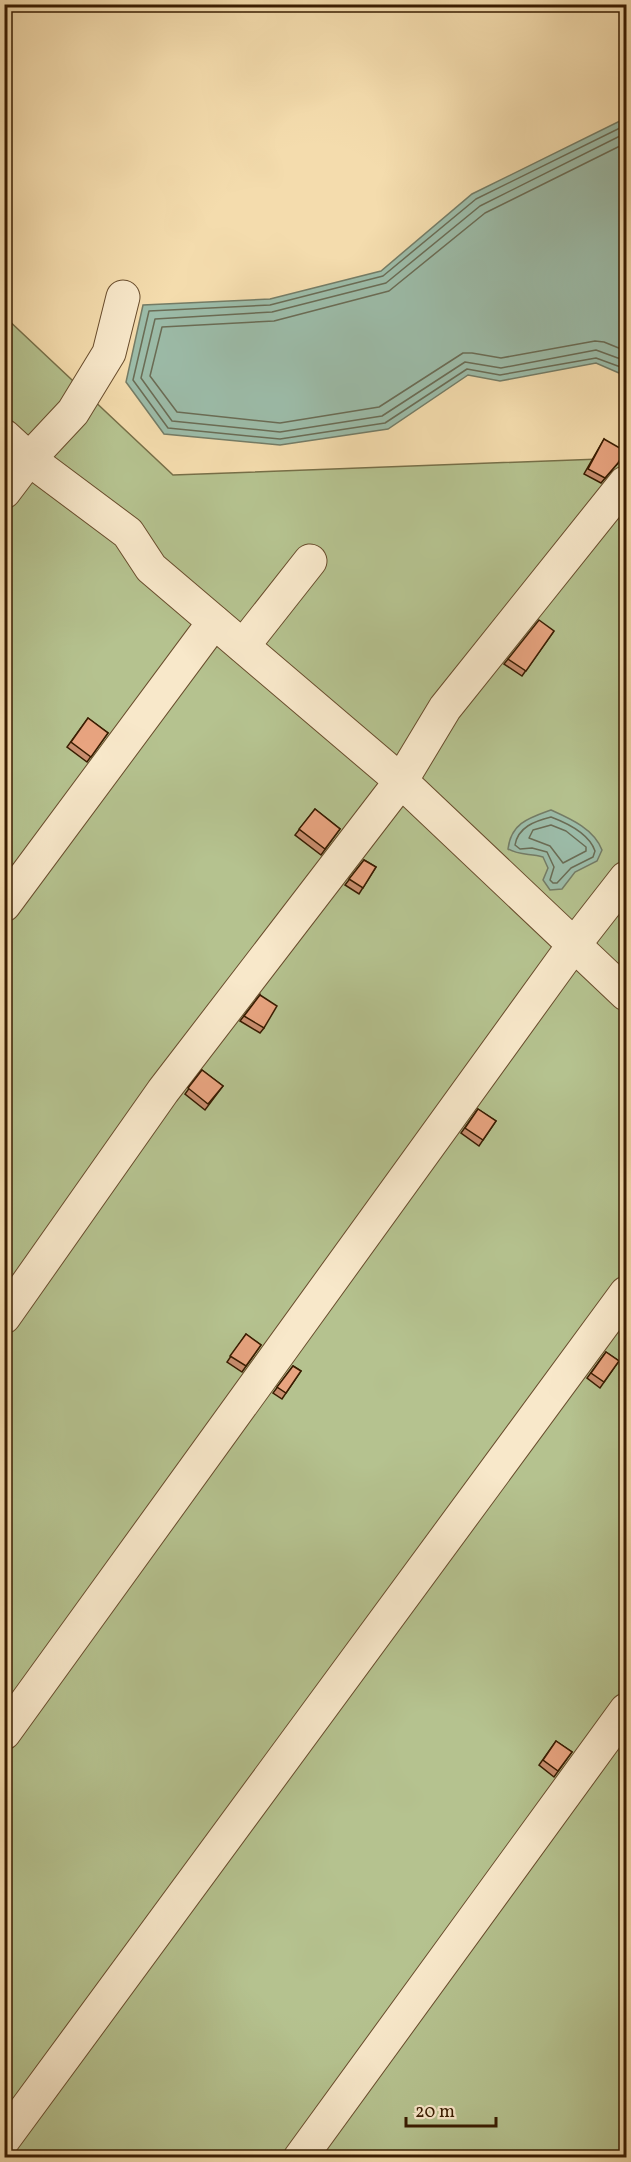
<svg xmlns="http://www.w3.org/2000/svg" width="631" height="2162" viewBox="0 0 631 2162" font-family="Vollkorn,serif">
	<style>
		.green { fill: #b5c28f; stroke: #776f48; stroke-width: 1.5 }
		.water { fill: #9cbca9; stroke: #747c66; stroke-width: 1.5 }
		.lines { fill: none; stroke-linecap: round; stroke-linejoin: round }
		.shore { stroke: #6a6c55; stroke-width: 1.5 }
		.minor-casing { stroke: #684c2c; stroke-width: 35 }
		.minor { stroke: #f8e8ca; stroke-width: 33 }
		.wall { fill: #c88d6e; stroke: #391c01; stroke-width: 1.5 }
		.building { fill: #e8a480; stroke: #391c01; stroke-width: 1.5 }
	</style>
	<rect width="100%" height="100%" fill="#f4dcad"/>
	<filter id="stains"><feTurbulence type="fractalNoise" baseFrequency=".00333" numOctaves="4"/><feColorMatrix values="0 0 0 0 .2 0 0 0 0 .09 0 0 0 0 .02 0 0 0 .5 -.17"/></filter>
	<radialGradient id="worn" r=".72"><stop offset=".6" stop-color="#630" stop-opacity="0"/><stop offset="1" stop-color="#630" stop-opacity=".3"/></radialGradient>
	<polygon class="green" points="4,316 173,475 626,458 626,2157 5,2157"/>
	<g class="water">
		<polygon points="626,118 626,376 596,363 500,381 468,375 388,429 280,445 164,434 126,382 143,305 270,299 381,271 472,194"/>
		<path d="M551 810C571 819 594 829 602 850L597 861 575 872 562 889 550 890 543 880 548 868 543 857C530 853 520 856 508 849 511 823 529 818 551 810Z"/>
	</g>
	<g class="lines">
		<g class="shore">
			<polyline points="626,125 476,199 383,276 270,305 149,311 133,380 168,428 280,439 385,423 467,369 500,375 596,358 626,369"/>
			<polyline points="626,133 480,206 386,283 272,312 155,319 141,378 172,421 280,432 382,416 465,362 501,368 596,350 626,361"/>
			<polyline points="626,143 485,213 389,291 274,321 162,327 150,376 177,412 280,423 379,407 463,353 472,353 501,358 595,341 604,342 626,351"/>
			<path d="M551 817C567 823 589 833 595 851L593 857 571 868 557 883H553L550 880 554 867 547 852 532 848 520 849 515 845C518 827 535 821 551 817Z"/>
			<polygon points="551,825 566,831 586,847 586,851 563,863 550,846 529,838 533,830"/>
		</g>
		<g class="minor-casing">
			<g id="minor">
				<polyline points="4,436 29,459 128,533 151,568 401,781 626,994"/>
				<polyline points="4,492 29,459 73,412 109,353 123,297"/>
				<polyline points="243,646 310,561"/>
				<polyline points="4,905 214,622"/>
				<polyline points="4,1317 163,1091 401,781 445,708 625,483"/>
				<polyline points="4,1733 573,946 626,878"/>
				<polyline points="4,2139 626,1293"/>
				<polyline points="300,2158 626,1710"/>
			</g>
		</g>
		<use href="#minor" class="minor"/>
	</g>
	<g class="wall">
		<polygon points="604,439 618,463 601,483 584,474"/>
		<polygon points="554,631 522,676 504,664 508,659"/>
		<polygon points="88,718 108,733 87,762 67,747"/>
		<polygon points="315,809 340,829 321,855 295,835"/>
		<polygon points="364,860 376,867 359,894 345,885"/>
		<polygon points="260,995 264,1028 260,1033 240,1021"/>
		<polygon points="202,1070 223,1086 205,1110 185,1094"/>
		<polygon points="478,1109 496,1121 479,1146 461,1133"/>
		<polygon points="246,1334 261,1345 242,1372 227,1362"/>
		<polygon points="606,1352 619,1361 600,1388 587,1378"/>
		<polygon points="293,1366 301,1371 282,1399 273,1393"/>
		<polygon points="556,1741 572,1752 554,1777 539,1765"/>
	</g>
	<g class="building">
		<polygon points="604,439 625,451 618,463 605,478 588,469"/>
		<polygon points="539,620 554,631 526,671 508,659"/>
		<polygon points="88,718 108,733 91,757 71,742"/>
		<polygon points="315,809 340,829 325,849 299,829"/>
		<polygon points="364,860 376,867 363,888 349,879"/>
		<polygon points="260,995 277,1006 264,1028 244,1016"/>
		<polygon points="202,1070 223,1086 208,1104 188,1088"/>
		<polygon points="478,1109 496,1121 483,1140 465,1128"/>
		<polygon points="246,1334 261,1345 246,1366 230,1356"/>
		<polygon points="606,1352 619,1361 604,1382 591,1373"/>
		<polygon points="293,1366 301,1371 286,1393 277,1387"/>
		<polygon points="556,1741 572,1752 558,1771 543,1760"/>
	</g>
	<rect width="631" height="2162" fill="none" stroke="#f4dcad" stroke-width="24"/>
	<rect x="6" y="6" width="619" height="2150" fill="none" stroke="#391c01" stroke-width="3"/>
	<rect x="12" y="12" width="607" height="2138" fill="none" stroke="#391c01" stroke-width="1.5"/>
	<path d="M406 2117v9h90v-9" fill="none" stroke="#391c01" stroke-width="3"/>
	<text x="415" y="2117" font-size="18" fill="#391c01" stroke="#f8e8ca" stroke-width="4.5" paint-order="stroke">20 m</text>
	<rect width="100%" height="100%" filter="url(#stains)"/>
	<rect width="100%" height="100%" fill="url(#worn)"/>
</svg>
